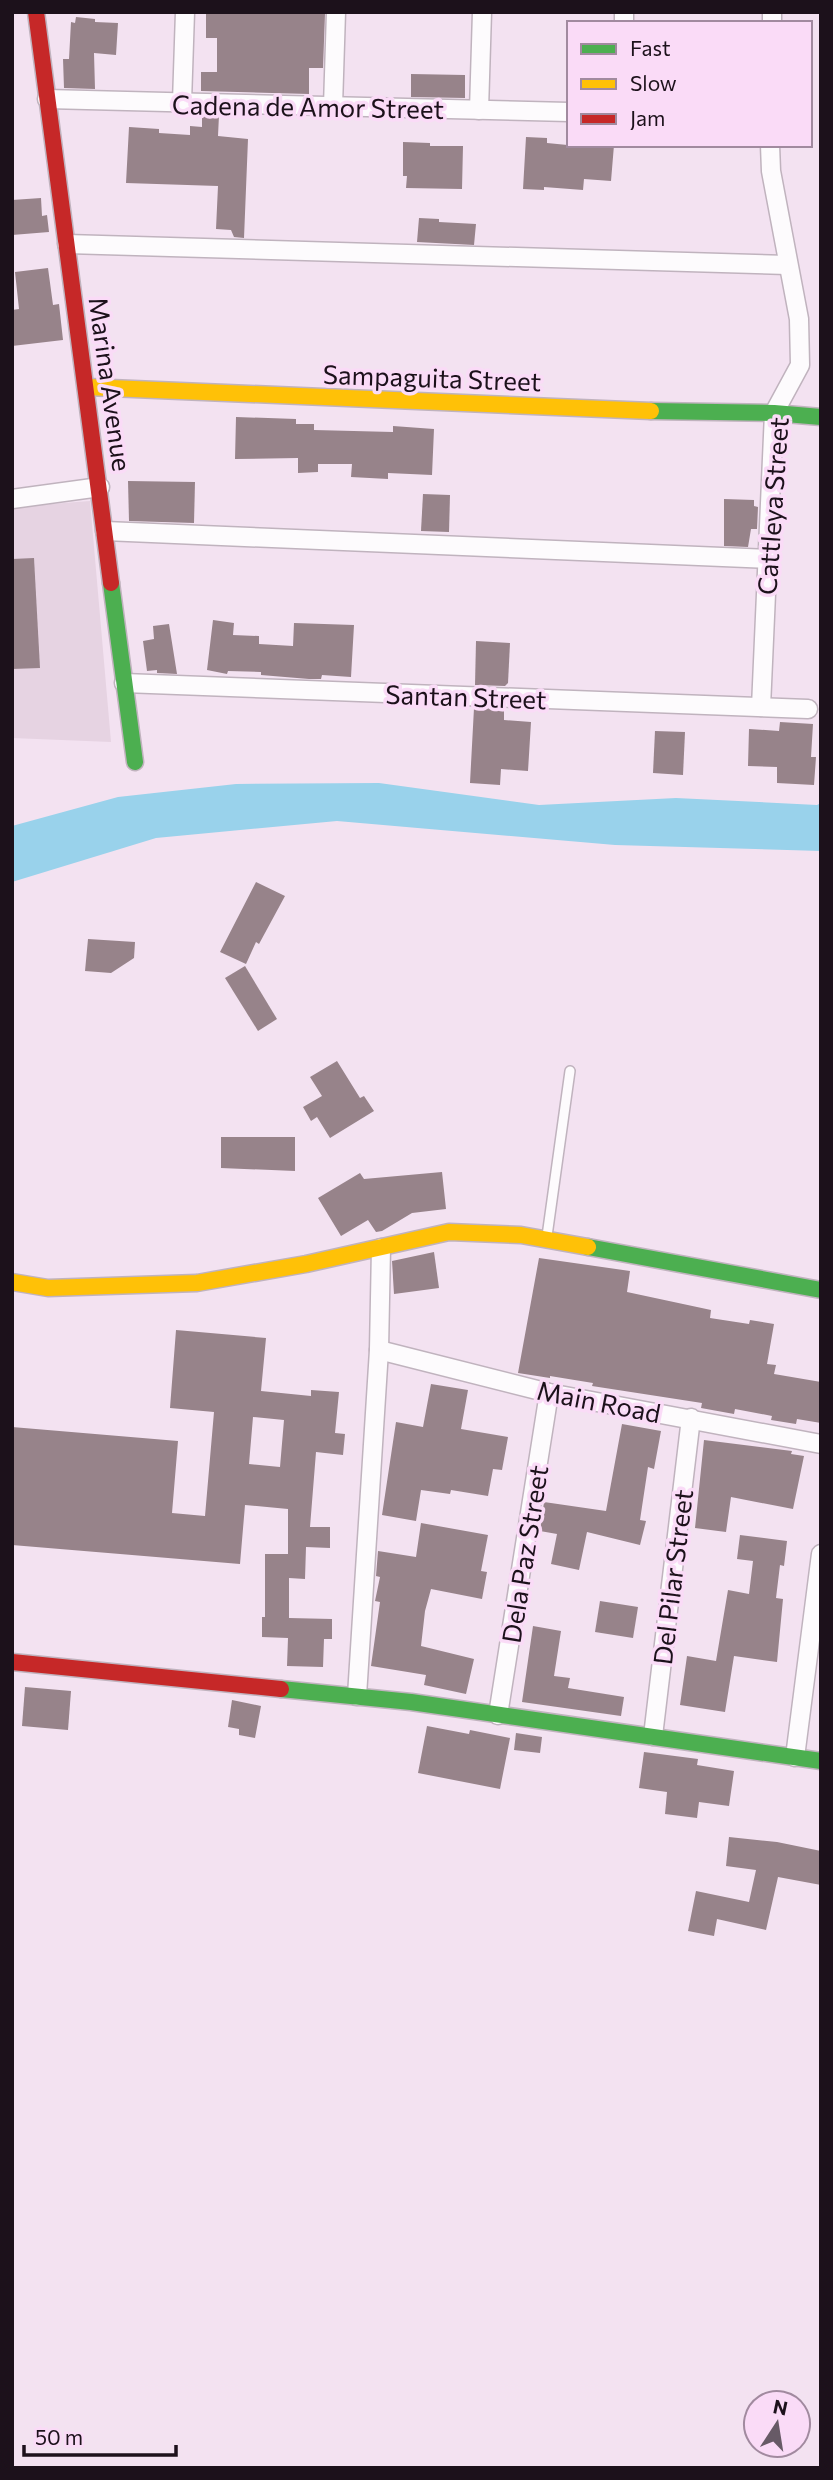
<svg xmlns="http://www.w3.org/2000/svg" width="833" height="2480" viewBox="0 0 833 2480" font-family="Commissioner,sans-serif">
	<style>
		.education { fill: #e6d3e2 }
		.water { fill: #99d2eb }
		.building { fill: #97838a; fill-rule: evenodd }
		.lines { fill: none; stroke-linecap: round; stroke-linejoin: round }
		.lane-casing { stroke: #c0b3be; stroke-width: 12 }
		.street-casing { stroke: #c0b3be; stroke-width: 21 }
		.fast-casing { stroke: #c0b3be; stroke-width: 19 }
		.slow-casing { stroke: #c0b3be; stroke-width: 19 }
		.jam-casing { stroke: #c0b3be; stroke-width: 19 }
		.lane { stroke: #fdfbfd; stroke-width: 9 }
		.street { stroke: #fdfbfd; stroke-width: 18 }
		.fast { stroke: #4caf50; stroke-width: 16 }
		.slow { stroke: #ffc107; stroke-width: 16 }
		.jam { stroke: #c62828; stroke-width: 16 }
		.labels { text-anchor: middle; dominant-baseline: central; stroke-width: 7; stroke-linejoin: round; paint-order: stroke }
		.street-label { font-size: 26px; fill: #1c111b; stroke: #fadbf7 }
	</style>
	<rect width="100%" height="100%" fill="#f3e2f1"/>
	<polygon class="education" points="90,501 111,742 12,738 12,507"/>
	<polygon class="water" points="379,783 539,805 676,798 817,805 821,803 821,851 615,845 337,821 156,838 12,882 12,826 118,797 236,784"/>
	<g class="building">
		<polygon points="206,12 325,14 323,68 309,68 309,94 201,91 201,72 217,72 217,38 206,38"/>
		<polygon points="76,17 95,19 95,22 118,23 116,55 94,53 95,89 64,88 63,59 69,59 71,22 75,23"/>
		<polygon points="411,74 465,75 465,98 411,97"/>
		<polygon points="202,114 219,115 218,136 248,139 244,238 234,237 231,230 216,229 218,186 126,183 129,127 159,129 159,133 190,135 190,126 202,127"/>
		<polygon points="526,137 547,138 547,143 588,147 614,145 611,181 584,179 583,190 544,187 544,190 523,189"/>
		<polygon points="403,142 430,143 430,146 463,146 462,189 406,188 407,176 403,176"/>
		<polygon points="41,198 42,216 47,215 49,232 12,235 12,200"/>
		<polygon points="419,218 439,219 439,222 476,224 474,245 417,242"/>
		<polygon points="48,268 53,305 59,304 63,340 12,346 12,310 19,309 15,272"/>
		<polygon points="236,417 296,419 296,424 314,424 314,430 393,432 393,426 434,429 432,475 388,473 388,479 351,477 352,464 318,464 318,472 298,473 298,458 235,459"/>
		<polygon points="128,481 195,482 194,523 129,521"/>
		<polygon points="423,494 450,495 449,532 421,531"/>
		<polygon points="724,499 754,500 754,506 758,507 757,529 751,529 748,547 724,546"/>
		<polygon points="34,558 40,668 12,669 12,559"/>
		<polygon points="213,620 234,623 233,635 259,636 259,644 293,646 294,623 354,625 351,677 322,675 321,679 309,679 261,675 261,672 228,671 227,674 207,670"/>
		<polygon points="169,624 177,674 157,673 157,670 147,671 143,641 154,639 153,626"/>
		<polygon points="476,641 510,643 508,683 505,686 475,685"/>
		<polygon points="474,708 504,709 504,720 531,722 528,771 501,769 500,785 470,783"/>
		<polygon points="780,722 813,724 811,757 816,757 814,785 777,783 777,767 748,766 749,729 779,731"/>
		<polygon points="655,731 685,732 683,775 653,773"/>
		<polygon points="256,882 285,896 259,944 256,942 246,964 220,952"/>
		<polygon points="88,939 135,942 134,958 111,973 85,971"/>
		<polygon points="245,966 277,1019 258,1031 225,978"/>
		<polygon points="337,1061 360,1098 364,1096 374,1111 330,1138 317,1117 311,1121 303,1107 322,1096 310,1077"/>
		<polygon points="221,1137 295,1137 295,1171 221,1168"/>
		<polygon points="442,1172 446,1209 412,1213 382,1231 376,1232 368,1220 341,1236 318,1198 360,1173 364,1179"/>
		<polygon points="434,1252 439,1288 394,1294 392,1261"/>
		<polygon points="539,1258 630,1271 627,1292 711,1310 710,1318 749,1324 750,1320 774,1324 767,1364 776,1365 774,1374 821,1382 821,1423 797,1419 796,1424 771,1420 772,1416 735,1409 734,1414 701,1408 702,1403 592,1386 593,1383 550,1376 550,1378 518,1373"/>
		<path d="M176 1330 266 1338 261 1391 311 1396V1390L339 1392 335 1433 345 1434 343 1455 316 1452 310 1527H330V1548L306 1547 305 1579 289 1578V1618L332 1619V1639H324L323 1667 287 1666 288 1638 262 1637V1617H265V1554H288V1509L245 1505 240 1564 12 1545V1427L178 1441 172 1513 205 1516 214 1412 170 1408ZM253 1417 284 1420 280 1467 249 1464Z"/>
		<polygon points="431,1384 468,1390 461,1429 508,1437 502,1470 493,1469 488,1496 451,1490 450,1494 421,1490 416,1521 382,1515 396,1422 423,1427"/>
		<polygon points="622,1424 661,1431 654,1469 648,1467 640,1520 646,1521 640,1545 587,1532 579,1570 551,1564 557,1534 540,1531 544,1502 606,1511"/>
		<polygon points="704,1440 792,1451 791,1454 804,1456 793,1509 731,1497 726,1532 695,1528"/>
		<polygon points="421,1523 488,1535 481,1571 487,1572 482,1599 431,1589 425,1611 421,1646 474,1659 466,1694 424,1685 426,1675 371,1666 380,1602 375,1601 380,1577 376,1576 378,1551 416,1557"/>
		<polygon points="740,1535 787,1541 784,1566 780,1565 776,1598 783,1599 777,1662 734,1656 725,1712 680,1705 687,1656 716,1661 728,1590 749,1594 753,1561 737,1559"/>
		<polygon points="600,1601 638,1607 633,1638 595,1632"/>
		<polygon points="533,1626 561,1631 554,1676 570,1678 568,1688 624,1697 621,1716 522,1702"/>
		<polygon points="25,1687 71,1691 68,1730 22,1726"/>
		<polygon points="232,1700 261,1706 255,1738 239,1735 239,1729 228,1727"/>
		<polygon points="427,1726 469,1734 470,1730 510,1738 500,1789 418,1773"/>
		<polygon points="516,1733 542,1737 540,1753 514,1750"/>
		<polygon points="644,1752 698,1759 697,1765 734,1771 729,1806 699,1802 697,1818 665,1814 667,1792 639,1788"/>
		<polygon points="729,1837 777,1842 821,1851 821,1885 778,1877 766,1930 717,1919 714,1936 688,1931 696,1891 749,1902 756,1870 726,1866"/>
	</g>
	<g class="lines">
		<g class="lane-casing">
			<polyline id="lane" points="547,1236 570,1071"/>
		</g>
		<g class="street-casing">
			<g id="street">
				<polyline points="624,23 624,12"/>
				<polyline points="772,23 772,12"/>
				<polyline points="47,99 569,112"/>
				<polyline points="182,102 185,12"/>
				<polyline points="333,106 336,12"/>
				<polyline points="479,110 482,12"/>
				<polyline points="67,244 787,265"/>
				<polyline points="12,499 100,487"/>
				<polyline points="105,531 768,559"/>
				<polyline points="124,683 808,709"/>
				<polyline points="761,707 774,413 800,365 799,319 771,171 770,145"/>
				<polyline points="379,1350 549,1393 821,1444"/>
				<polyline points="357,1696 379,1350 381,1248"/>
				<polyline points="498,1715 549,1393"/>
				<polyline points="653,1736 691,1418"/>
				<polyline points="795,1757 821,1554"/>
			</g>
		</g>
		<g class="fast-casing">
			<g id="fast">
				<polyline points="651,411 774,413 821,417"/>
				<polyline points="111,583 135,762"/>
				<polyline points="588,1247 821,1290"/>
				<polyline points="281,1689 411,1702 821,1761"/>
			</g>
		</g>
		<g class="slow-casing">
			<g id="slow">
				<polyline points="87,387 651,411"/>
				<polyline points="12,1282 48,1288 197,1283 306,1264 449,1232 521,1235 588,1247"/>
			</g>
		</g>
		<g class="jam-casing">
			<g id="jam">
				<polyline points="36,12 111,583"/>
				<polyline points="12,1662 281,1689"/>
			</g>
		</g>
		<use href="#lane" class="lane"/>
		<use href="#street" class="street"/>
		<use href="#fast" class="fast"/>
		<use href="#slow" class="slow"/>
		<use href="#jam" class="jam"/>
	</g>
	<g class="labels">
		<g class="street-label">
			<text transform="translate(308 106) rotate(1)">Cadena de Amor Street</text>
			<text transform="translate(432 377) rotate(2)">Sampaguita Street</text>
			<text transform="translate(111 384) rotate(82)">Marina Avenue</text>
			<text transform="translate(772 506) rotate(-86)">Cattleya Street</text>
			<text transform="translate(466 696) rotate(2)">Santan Street</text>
			<text transform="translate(599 1401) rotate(11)">Main Road</text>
			<text transform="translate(524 1554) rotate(-81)">Dela Paz Street</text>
			<text transform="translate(672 1577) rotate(-83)">Del Pilar Street</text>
		</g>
	</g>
	<rect width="833" height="2480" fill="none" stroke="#1c111b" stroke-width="28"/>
	<rect x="567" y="21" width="245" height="126" fill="#fadbf7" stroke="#a18a9f" stroke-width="2"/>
	<rect x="581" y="44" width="35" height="10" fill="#4caf50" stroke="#a18a9f" stroke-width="2"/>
	<text x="630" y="56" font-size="21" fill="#1c111b">Fast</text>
	<rect x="581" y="79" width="35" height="10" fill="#ffc107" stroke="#a18a9f" stroke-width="2"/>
	<text x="630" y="91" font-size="21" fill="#1c111b">Slow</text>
	<rect x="581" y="114" width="35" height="10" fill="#c62828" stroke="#a18a9f" stroke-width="2"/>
	<text x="630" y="126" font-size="21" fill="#1c111b">Jam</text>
	<g transform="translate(777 2424) rotate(12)"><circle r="33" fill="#fadbf7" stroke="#a18a9f" stroke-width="2"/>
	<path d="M0-5L12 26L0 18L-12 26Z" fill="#675a66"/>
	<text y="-10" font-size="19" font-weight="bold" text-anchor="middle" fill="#1c111b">N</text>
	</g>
	<path d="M24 2445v10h152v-10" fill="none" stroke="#1c111b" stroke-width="3.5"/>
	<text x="35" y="2445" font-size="21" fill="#1c111b" stroke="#fadbf7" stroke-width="5" paint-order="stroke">50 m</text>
</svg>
